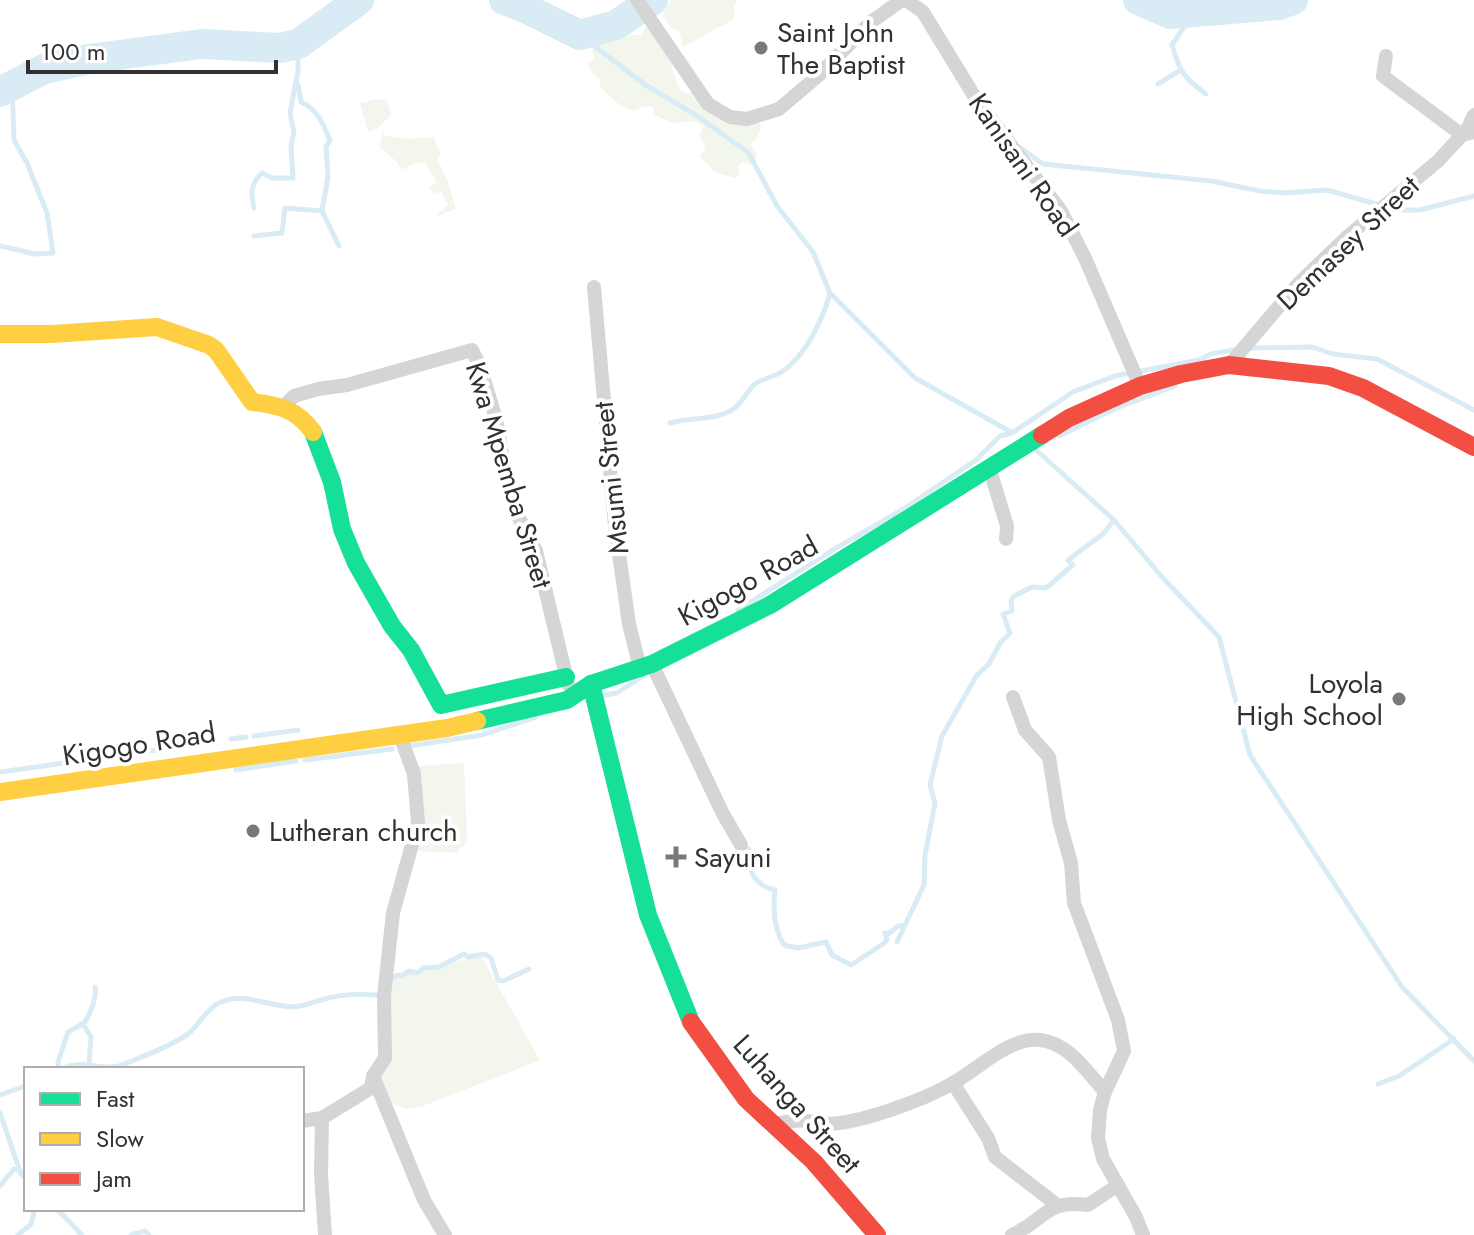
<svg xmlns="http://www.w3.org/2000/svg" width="1474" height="1235" viewBox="0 0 1474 1235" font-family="Jost,sans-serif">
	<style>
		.green { fill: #f2f6ed }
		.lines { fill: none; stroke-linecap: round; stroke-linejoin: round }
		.stream { stroke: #d9ebf4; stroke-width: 5 }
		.river { stroke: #d9ebf4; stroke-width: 30 }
		.street { stroke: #d5d5d5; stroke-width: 14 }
		.fast { stroke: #16e098; stroke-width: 18 }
		.slow { stroke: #ffcf43; stroke-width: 18 }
		.jam { stroke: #f24e42; stroke-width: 18 }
		.poi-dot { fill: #797979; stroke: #fff; stroke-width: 3 }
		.labels { text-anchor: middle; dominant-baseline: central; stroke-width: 8; stroke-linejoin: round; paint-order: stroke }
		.poi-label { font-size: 28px; fill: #313131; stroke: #fff; text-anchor: start }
		.street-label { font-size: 28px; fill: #313131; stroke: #fff }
	</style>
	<rect width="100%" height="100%" fill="#fff"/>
	<g class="green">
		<polygon points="671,0 737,0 734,6 734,19 683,47 680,32 674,30 662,16"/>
		<polygon points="646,27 651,28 675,58 671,67 680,91 688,94 696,86 699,100 760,124 761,129 755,141 750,143 756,153 756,161 750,165 744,162 739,164 739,173 736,178 716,173 700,157 706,147 699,136 704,126 696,121 673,123 655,115 653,107 644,106 635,111 622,107 600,87 600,79 592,73 588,63 594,59 590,40 593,36 641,35"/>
		<polygon points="378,99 387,100 391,115 379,127 368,132 360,103"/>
		<polygon points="383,133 386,136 408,139 434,137 441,155 437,158 448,182 456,209 438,216 438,214 448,205 441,191 434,194 429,188 437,182 424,162 410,165 402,170 395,160 379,147"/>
		<polygon points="464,763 467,838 464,847 459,847 458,853 418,851 421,823 419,766"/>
		<polygon points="481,956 540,1060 423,1106 407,1109 389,1103 380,1075 389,977"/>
	</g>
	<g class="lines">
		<g class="stream">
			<path d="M1194 12 1172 45C1180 72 1183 77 1206 94"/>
			<polyline points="580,35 644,84 694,114 748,152 777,206 813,252 830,293 915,378 1011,432"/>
			<polyline points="1158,84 1179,71"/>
			<path d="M298 85 301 102C318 110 323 124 330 140L326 147 328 177 322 211 339 246"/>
			<polyline points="1019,147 1043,164 1211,181 1260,191 1285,193 1327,190 1376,204"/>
			<path d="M254 208C251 194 250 184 262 173L272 178H293L291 146 294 132 290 113 298 71V44"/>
			<polyline points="1394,210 1420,210 1474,196"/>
			<polyline points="254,236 282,233 285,208 322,211"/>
			<polyline points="0,246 35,254 53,253 47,213 27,163 14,140 12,86"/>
			<polyline points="1249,348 1312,347 1333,354 1377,359 1474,410"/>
			<path d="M670 423C690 417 712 421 730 411 741 406 746 392 755 384 763 378 775 377 783 371 806 355 823 319 830 293"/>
			<polyline points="1059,436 1119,407 1175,386"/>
			<polyline points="1036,450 1114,520 1162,577 1219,637 1250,755 1402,987 1474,1061"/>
			<polyline points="738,610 836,548 902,510 976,460 1000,436 1012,433 1073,392 1115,376 1199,360 1211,354 1239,349"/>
			<polyline points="599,696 617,693 643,676"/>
			<polyline points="254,736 298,730"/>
			<polyline points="231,739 246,737"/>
			<polyline points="409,746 482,735 536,717"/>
			<polyline points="305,760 392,749"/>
			<polyline points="236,770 296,761"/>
			<polyline points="0,772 214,742"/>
			<path d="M749 849C748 870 753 885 775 890 773 908 774 930 784 945L798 948 826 942 832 955 851 965 883 944 887 940 885 933 888 934 898 926H904"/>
			<polyline points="897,942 924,885 925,855 935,803 930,785 942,736 977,675 989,664 1000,643 1010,633 1003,614 1012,611 1011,601 1014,596 1032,587 1046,588 1073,565 1068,560 1103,534 1114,520"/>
			<polyline points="389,981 397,975 402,976 409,971 418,973 423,968 439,967 464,954 468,957 485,954 491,958 498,980 503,981 529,969"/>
			<polyline points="83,1024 91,1037 89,1065"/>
			<path d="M58 1069V1062L68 1032C74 1028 82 1026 86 1020 91 1012 97 997 95 987"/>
			<path d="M62 1069C81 1058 102 1072 122 1065 139 1058 175 1045 189 1033 200 1024 205 1010 219 1003 241 991 268 1006 292 1007 302 1007 311 1003 321 1000 338 994 359 994 377 995"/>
			<polyline points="1378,1084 1399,1076 1454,1039"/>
			<polyline points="0,1095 26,1086"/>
			<polyline points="0,1113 21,1174 26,1179"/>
			<polyline points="0,1186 14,1169 20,1171"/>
			<polyline points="57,1209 82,1235"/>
			<polyline points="18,1235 31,1224 35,1209"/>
			<polyline points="131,1235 145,1231 149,1235"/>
		</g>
		<g class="river">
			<polyline points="504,0 525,8 580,35 616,25 653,0"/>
			<polyline points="1138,0 1170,14 1279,5 1293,0"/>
			<polyline points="0,92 44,69 89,59 201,44 280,48 298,44 359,0"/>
		</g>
		<g class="street">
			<polyline points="637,0 708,104 730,117 747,119 779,109 819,75 871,22 902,0"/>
			<polyline points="906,0 923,12 976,99 1061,211 1085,258 1140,386"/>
			<polyline points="1386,56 1383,76 1462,135"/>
			<polyline points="1466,132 1474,115"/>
			<polyline points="594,287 615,526 629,624 640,668"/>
			<polyline points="1229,365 1299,283 1347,237 1438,161 1462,135 1474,132"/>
			<polyline points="284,406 294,396 318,389 347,385 472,350 480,366 496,419 507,480 517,514 536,551 568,684"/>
			<polyline points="990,470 1007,526 1006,539"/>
			<polyline points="652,664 722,812 741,845"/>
			<polyline points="1013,697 1025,730 1049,757 1059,820 1071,863 1074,903 1118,1020 1124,1051 1105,1092 1100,1110 1098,1138 1103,1159 1136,1217 1143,1235"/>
			<polyline points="373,1076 424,1200 445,1235"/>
			<polyline points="953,1083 988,1138 995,1157 1057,1205"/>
			<polyline points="322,1118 321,1175 325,1235"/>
			<polyline points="302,1121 322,1118 371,1088 373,1076 385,1058 384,996 393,913 418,823 414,774 399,733"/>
			<path d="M771 1124C783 1123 796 1119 808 1121 814 1121 819 1124 826 1124 859 1124 924 1100 953 1083 979 1069 1008 1037 1040 1040 1069 1043 1087 1072 1105 1092"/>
			<path d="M1012 1235C1045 1220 1046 1199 1088 1205L1118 1185"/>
		</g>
		<g class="fast">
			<polyline points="313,432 332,482 342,529 356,563 392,626 411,650 441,705 566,677"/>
			<polyline points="591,684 648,915 691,1022"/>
			<polyline points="477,721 567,700 591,684 652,664 770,605 1042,435"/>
		</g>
		<g class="slow">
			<path d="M0 334H52L157 327 209 345 216 350 252 402C278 405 297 409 313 432"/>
			<polyline points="0,792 447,728 477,721"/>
		</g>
		<g class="jam">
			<polyline points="1042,435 1069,418 1140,386 1181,374 1229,365 1329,376 1363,388 1474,447"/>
			<polyline points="691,1022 746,1099 814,1162 877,1235"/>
		</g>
	</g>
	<g class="poi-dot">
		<circle cx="761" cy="48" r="8"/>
		<circle cx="1399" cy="699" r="8"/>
		<circle cx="253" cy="831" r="8"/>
		<path d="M672 845h8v8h8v8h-8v8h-8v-8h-8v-8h8z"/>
	</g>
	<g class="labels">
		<g class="poi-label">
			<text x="777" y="32">Saint John<tspan x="777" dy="32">The Baptist</tspan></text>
			<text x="1383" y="683" text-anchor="end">Loyola<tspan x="1383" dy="32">High School</tspan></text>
			<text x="269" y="831">Lutheran church</text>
			<text x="694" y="857">Sayuni</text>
		</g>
		<g class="street-label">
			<text transform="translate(1023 165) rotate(55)">Kanisani Road</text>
			<text transform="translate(1348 243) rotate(-43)">Demasey Street</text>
			<text transform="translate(509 475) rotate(73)">Kwa Mpemba Street</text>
			<text transform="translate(611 478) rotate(-96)">Msumi Street</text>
			<text transform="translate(748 581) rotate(-29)">Kigogo Road</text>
			<text transform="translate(139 744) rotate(-9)">Kigogo Road</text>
			<text transform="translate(797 1104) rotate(48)">Luhanga Street</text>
		</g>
	</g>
	<rect x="24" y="1067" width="280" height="144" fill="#ffffff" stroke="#adadad" stroke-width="2"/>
	<rect x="40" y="1093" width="40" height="12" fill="#16e098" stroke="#adadad" stroke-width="2"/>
	<text x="96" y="1107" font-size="24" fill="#313131">Fast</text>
	<rect x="40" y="1133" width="40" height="12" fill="#ffcf43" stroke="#adadad" stroke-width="2"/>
	<text x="96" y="1147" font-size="24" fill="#313131">Slow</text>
	<rect x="40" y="1173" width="40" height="12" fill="#f24e42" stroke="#adadad" stroke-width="2"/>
	<text x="96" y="1187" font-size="24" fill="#313131">Jam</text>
	<path d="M28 60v12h248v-12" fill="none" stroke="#313131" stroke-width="4"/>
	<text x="40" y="60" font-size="24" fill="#313131" stroke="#ffffff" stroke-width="6" paint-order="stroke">100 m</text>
</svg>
